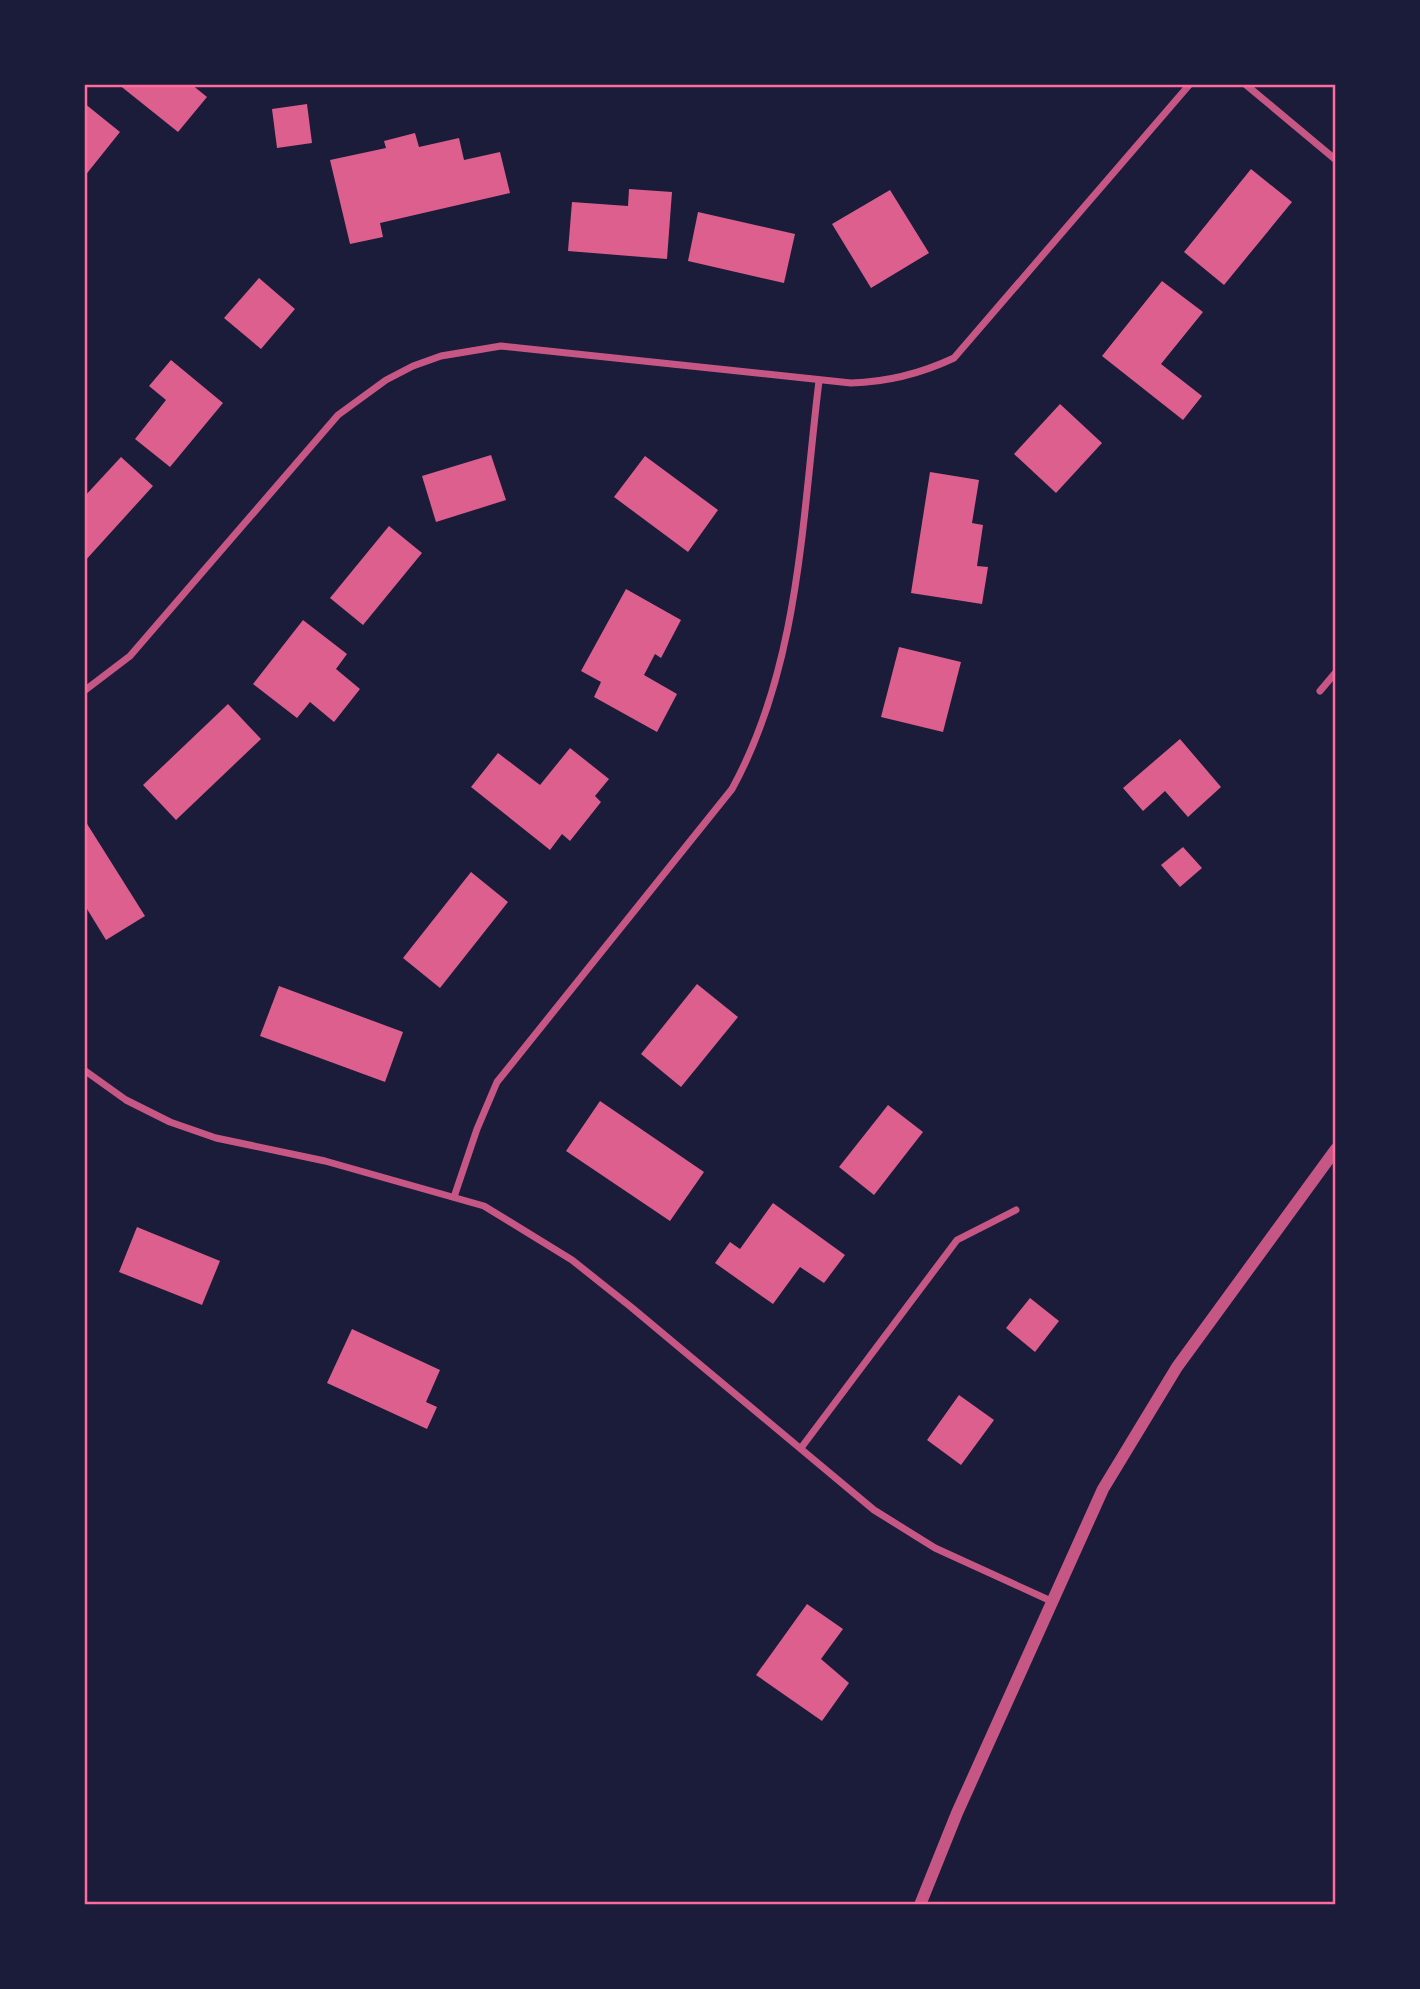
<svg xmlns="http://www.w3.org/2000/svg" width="1420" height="1989" viewBox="0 0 1420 1989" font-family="'DejaVu Sans',sans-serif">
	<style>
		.building { fill: #dd5f8e }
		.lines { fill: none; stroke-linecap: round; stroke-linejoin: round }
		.minor { stroke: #c65784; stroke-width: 7 }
		.tertiary { stroke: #c65784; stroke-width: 12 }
		.neatline { fill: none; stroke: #ff6b9d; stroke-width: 2.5 }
	</style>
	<rect width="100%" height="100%" fill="#1b1b3a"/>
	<g class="building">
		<polygon points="118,84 191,84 207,97 178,132"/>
		<polygon points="84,103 120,132 84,177"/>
		<polygon points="307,104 312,143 277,148 272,109"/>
		<polygon points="415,133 419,147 459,138 464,160 500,152 510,193 380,223 383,237 350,244 330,160 386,148 384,141"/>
		<polygon points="1251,169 1292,202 1224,285 1184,252"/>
		<polygon points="629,189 672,192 667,259 568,251 572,202 628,206"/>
		<polygon points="890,190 929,253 871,288 832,224"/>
		<polygon points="698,212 795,234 784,283 688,261"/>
		<polygon points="259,278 295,309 261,349 224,318"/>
		<polygon points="1162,281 1203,312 1161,364 1202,396 1183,420 1102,356"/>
		<polygon points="171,360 223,403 170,467 135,439 166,400 149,386"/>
		<polygon points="1060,404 1102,443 1056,493 1014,454"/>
		<polygon points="491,455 506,500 436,522 422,476"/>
		<polygon points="645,456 718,510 688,552 614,497"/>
		<polygon points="121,457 153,486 84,562 84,497"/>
		<polygon points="930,472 979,480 972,523 983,525 977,566 988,567 982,604 911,593"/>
		<polygon points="389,526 422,553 363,625 330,598"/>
		<polygon points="626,589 681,620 661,658 655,654 644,675 677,694 657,732 594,697 601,682 581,671"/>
		<polygon points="303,620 347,654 336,669 360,689 334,722 310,702 297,718 253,684"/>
		<polygon points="899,647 961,662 943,732 881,717"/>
		<polygon points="228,704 261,739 176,820 143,785"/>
		<polygon points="1180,739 1221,787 1188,817 1165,791 1143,811 1123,788"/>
		<polygon points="570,748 609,779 595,796 601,802 570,841 562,834 550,850 471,787 498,753 540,785"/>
		<polygon points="84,819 145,916 106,940 84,904"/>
		<polygon points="1183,847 1202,868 1180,887 1161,865"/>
		<polygon points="471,872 508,902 440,988 403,958"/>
		<polygon points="697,984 738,1017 681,1087 641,1054"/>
		<polygon points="279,986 403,1032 385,1082 260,1036"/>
		<polygon points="600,1101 704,1172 670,1221 566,1151"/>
		<polygon points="888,1105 923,1132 874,1195 839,1167"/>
		<polygon points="773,1203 845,1255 824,1283 800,1267 773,1304 715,1263 730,1242 740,1249"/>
		<polygon points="137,1227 220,1261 202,1305 119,1272"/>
		<polygon points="1030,1298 1059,1321 1035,1352 1006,1328"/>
		<polygon points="352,1329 440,1370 426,1402 437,1407 427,1429 327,1383"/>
		<polygon points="959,1395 994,1420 961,1465 927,1440"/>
		<polygon points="807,1604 843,1629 821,1659 849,1683 822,1721 756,1675"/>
	</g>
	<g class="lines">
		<g class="minor">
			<polyline points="1245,84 1336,160"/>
			<path d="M84 691 130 656 338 415 386 380 413 366 441 356 501 346 851 383C888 382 920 374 954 358L1190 84"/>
			<polyline points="1320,691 1336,672"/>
			<polyline points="84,1070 126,1100 170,1122 216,1138 325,1161 484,1206 572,1260 631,1307 874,1510 935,1548 1051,1601"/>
			<path d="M454 1197 477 1129 497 1082 732 789C800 665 802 518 819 381"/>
			<polyline points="801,1448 957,1240 1016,1210"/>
		</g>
		<polyline class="tertiary" points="920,1905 957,1813 1103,1489 1177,1367 1336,1149"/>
	</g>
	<rect width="1420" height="1989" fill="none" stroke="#1b1b3a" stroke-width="172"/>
	<rect x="86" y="86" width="1248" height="1817" class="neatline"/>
</svg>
